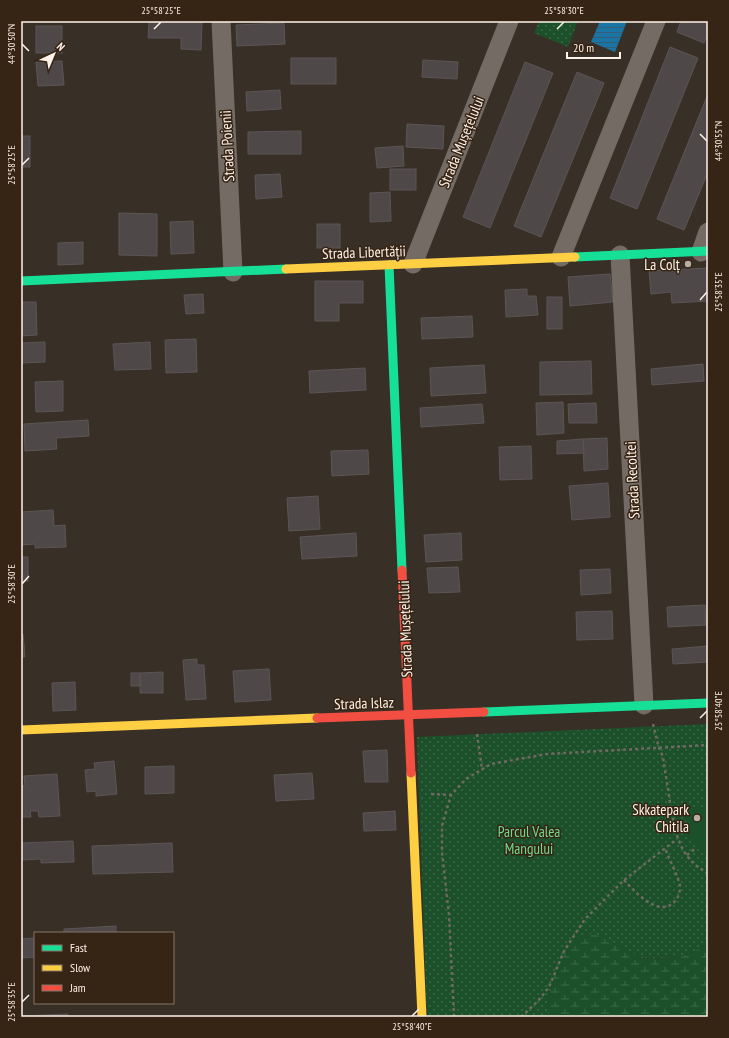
<svg xmlns="http://www.w3.org/2000/svg" width="729" height="1038" viewBox="0 0 729 1038" font-family="'PT Sans Narrow',sans-serif">
	<style>
		.green { fill: url(#green-dots) }
		.wetland { fill: url(#wetland-marsh) }
		.pitch { fill: #1b502a }
		.water { fill: url(#water-rules) }
		.building { fill: #4e4848; stroke: #5c5556 }
		.lines { fill: none; stroke-linecap: round; stroke-linejoin: round }
		.path { stroke: #6f6962; stroke-width: 2.5; stroke-dasharray: 3 3; stroke-linecap: butt }
		.street { stroke: #746b65; stroke-width: 19 }
		.fast { stroke: #16e098; stroke-width: 9 }
		.slow { stroke: #ffcf43; stroke-width: 9 }
		.jam { stroke: #f24e42; stroke-width: 9 }
		.ticks { fill: none; stroke: #fff2e8; stroke-width: 1.5 }
		.poi-dot { fill: #b9aea4; stroke: #362414; stroke-width: 1.5 }
		.labels { text-anchor: middle; dominant-baseline: central; stroke-width: 3; stroke-linejoin: round; paint-order: stroke }
		.street-label { font-size: 15px; fill: #fff2e8; stroke: #362414 }
		.poi-label { font-size: 15px; fill: #fff2e8; stroke: #362414; text-anchor: end }
		.park-label { font-size: 15px; fill: #71dc8e; stroke: #362414 }
		.neatline { fill: none; stroke: #fff2e8; stroke-width: 1.5 }
		.ticks-label { font-size: 10px; text-anchor: middle; fill: #fff2e8 }
	</style>
	<defs>
		<pattern id="green-dots" width="8" height="8" patternUnits="userSpaceOnUse"><rect width="8" height="8" fill="#1b502a"/><path d="M2 2h.1M6 6h.1" fill="none" stroke="#3d6a49" stroke-width="1.8" stroke-linecap="round"/></pattern>
		<pattern id="wetland-marsh" width="20" height="14" patternUnits="userSpaceOnUse"><rect width="20" height="14" fill="#1b502a"/><path d="M1 5h8M5 5V1M11 12h8M15 12V8" fill="none" stroke="#3d6a49"/></pattern>
		<pattern id="water-rules" width="6" height="5" patternUnits="userSpaceOnUse"><rect width="6" height="5" fill="#1a74a4"/><path d="M0 2.5h6" fill="none" stroke="#335e75"/></pattern>
	</defs>
	<rect width="100%" height="100%" fill="#382f26"/>
	<g class="green">
		<polygon points="539,21 578,21 568,47 534,33"/>
		<path d="M708 724V944L689 954 679 957 650 959 636 955 619 945 573 941C559 961 547 993 548 1017H427L417 737Z"/>
	</g>
	<path class="wetland" d="M588 934 600 936 619 945 636 955 650 959 679 957 689 954 708 944V1017H548C547 996 559 948 579 936 581 935 585 935 588 934Z"/>
	<path class="pitch" d="M708 781V853C704 850 698 850 695 846 689 840 682 814 690 808 694 805 699 808 702 809L705 806V787Z"/>
	<polygon class="water" points="600,21 627,21 615,52 591,42"/>
	<g class="building">
		<polygon points="164,21 202,21 201,50 181,49 181,38 148,38 149,22 164,23"/>
		<polygon points="681,21 708,21 708,33 704,43 677,32"/>
		<polygon points="284,23 285,44 237,46 236,25"/>
		<rect x="36" y="26" width="26" height="27"/>
		<polygon points="670,47 698,58 637,209 610,198"/>
		<rect x="291" y="58" width="45" height="26"/>
		<polygon points="423,60 458,62 457,79 422,77"/>
		<polygon points="62,61 64,85 38,86 36,62"/>
		<polygon points="525,62 553,73 490,228 463,217"/>
		<polygon points="577,72 604,83 541,237 514,226"/>
		<polygon points="280,90 281,109 247,111 246,92"/>
		<polygon points="708,94 708,172 684,230 657,219"/>
		<polygon points="407,124 444,126 443,149 406,147"/>
		<polygon points="301,131 301,154 248,154 248,132"/>
		<rect x="21" y="136" width="9" height="31"/>
		<polygon points="403,146 404,166 377,168 375,148"/>
		<rect x="390" y="169" width="26" height="21"/>
		<polygon points="280,174 282,197 256,199 255,175"/>
		<polygon points="390,192 391,221 370,222 370,193"/>
		<polygon points="119,213 157,214 157,256 119,255"/>
		<polygon points="193,221 194,253 171,254 170,222"/>
		<rect x="317" y="224" width="23" height="24"/>
		<polygon points="83,242 83,264 58,265 58,243"/>
		<polygon points="708,268 708,301 672,303 671,292 651,294 649,271"/>
		<polygon points="610,274 613,302 570,306 568,277"/>
		<polygon points="315,281 363,281 363,303 339,303 339,321 315,321"/>
		<polygon points="527,289 527,296 536,296 538,315 506,317 505,290"/>
		<polygon points="203,294 204,313 186,314 184,295"/>
		<rect x="547" y="297" width="15" height="32"/>
		<polygon points="21,302 36,302 37,335 21,336"/>
		<polygon points="472,316 473,337 422,339 421,318"/>
		<polygon points="196,339 197,372 166,373 165,340"/>
		<polygon points="45,342 45,362 21,363 21,343"/>
		<polygon points="150,342 151,369 115,370 113,344"/>
		<polygon points="591,361 592,394 540,395 540,362"/>
		<polygon points="703,364 704,381 652,385 651,369"/>
		<polygon points="484,365 486,393 431,396 430,368"/>
		<polygon points="365,368 366,390 310,393 309,371"/>
		<polygon points="63,381 63,411 36,412 35,382"/>
		<polygon points="563,402 564,433 537,435 536,403"/>
		<polygon points="596,403 597,423 569,423 568,404"/>
		<polygon points="482,404 484,423 421,427 420,408"/>
		<polygon points="88,420 89,436 56,438 57,449 25,451 24,424"/>
		<polygon points="607,438 608,469 584,471 583,439"/>
		<polygon points="583,439 584,453 557,454 557,441"/>
		<polygon points="531,446 532,479 500,480 499,447"/>
		<polygon points="368,450 369,474 332,476 331,451"/>
		<polygon points="608,483 610,517 572,520 569,486"/>
		<polygon points="318,496 320,529 289,531 287,498"/>
		<polygon points="53,510 54,526 65,525 66,547 35,548 35,544 21,545 21,512"/>
		<polygon points="356,533 357,556 302,559 300,537"/>
		<polygon points="461,533 462,560 426,562 424,535"/>
		<rect x="21" y="557" width="7" height="24"/>
		<polygon points="458,567 460,592 429,593 427,568"/>
		<polygon points="610,569 611,593 581,595 580,570"/>
		<polygon points="705,605 706,625 668,627 667,607"/>
		<polygon points="612,611 613,639 577,640 576,612"/>
		<polygon points="23,634 25,657 21,657 21,635"/>
		<polygon points="708,646 708,662 673,664 672,649"/>
		<polygon points="197,659 197,665 204,665 206,699 186,700 183,660"/>
		<polygon points="269,669 271,700 235,702 233,671"/>
		<polygon points="163,672 163,693 140,693 140,673"/>
		<rect x="131" y="673" width="9" height="13"/>
		<polygon points="75,682 76,710 53,711 52,683"/>
		<polygon points="387,750 388,782 365,782 363,751"/>
		<polygon points="114,761 117,794 96,796 96,791 87,792 85,770 95,769 94,763"/>
		<polygon points="174,766 174,793 145,794 145,767"/>
		<polygon points="312,773 314,799 276,801 274,775"/>
		<polygon points="57,774 60,816 39,817 38,811 30,811 31,817 21,817 21,786 25,785 24,776"/>
		<polygon points="395,811 396,830 364,831 363,813"/>
		<polygon points="73,841 74,862 41,863 41,859 21,860 21,843"/>
		<polygon points="172,843 173,872 93,874 92,846"/>
		<polygon points="116,926 116,933 64,933 64,929"/>
		<polygon points="35,938 35,957 21,958 21,939"/>
		<polygon points="68,1014 68,1017 21,1017 21,1016"/>
	</g>
	<g class="lines">
		<g class="path">
			<path d="M653 724 659 748 663 757C665 772 668 787 670 803 675 831 679 859 708 873"/>
			<polyline points="477,734 482,769"/>
			<polyline points="431,794 451,795"/>
			<polyline points="687,855 696,848"/>
			<path d="M624 880C634 891 658 917 673 903 678 899 680 893 680 886 679 878 668 857 665 848"/>
			<polyline points="454,1017 449,915 442,852 442,826 451,795 466,779 491,764 547,754 708,745"/>
			<polyline points="521,1017 538,1001 549,987 564,951 585,919 624,880 677,839"/>
		</g>
		<g class="street">
			<polyline points="221,21 233,272"/>
			<polyline points="701,252 708,232"/>
			<polyline points="620,255 644,705"/>
			<polyline points="561,257 656,21"/>
			<polyline points="413,264 509,21"/>
		</g>
		<g class="fast">
			<polyline points="575,257 708,251"/>
			<polyline points="389,265 402,570"/>
			<polyline points="21,281 286,269"/>
			<polyline points="484,712 708,703"/>
		</g>
		<g class="slow">
			<polyline points="286,269 575,257"/>
			<polyline points="21,730 317,718"/>
			<polyline points="411,773 422,1017"/>
		</g>
		<g class="jam">
			<polyline points="402,570 411,773"/>
			<polyline points="317,718 484,712"/>
		</g>
	</g>
	<path class="ticks" d="M154 29 161 22M557 29 564 22M22 44 29 51M700 134 707 141M22 165 29 158M700 300 707 292M22 584 29 576M700 718 707 711M22 1002 29 995M412 1016 419 1009"/>
	<g class="poi-dot">
		<circle cx="688" cy="264" r="4"/>
		<circle cx="697" cy="818" r="4"/>
	</g>
	<g class="labels">
		<g class="street-label">
			<text transform="translate(461 142) rotate(-68)">Strada Mușețelului</text>
			<text transform="translate(227 146) rotate(-93)">Strada Poienii</text>
			<text transform="translate(364 252) rotate(-2)">Strada Libertății</text>
			<text transform="translate(632 480) rotate(-93)">Strada Recoltei</text>
			<text transform="translate(405 629) rotate(-92)">Strada Mușețelului</text>
			<text transform="translate(364 703) rotate(-2)">Strada Islaz</text>
		</g>
		<g class="poi-label">
			<text x="680" y="264">La Colț</text>
			<text x="689" y="809">Skkatepark<tspan x="689" dy="17">Chitila</tspan></text>
		</g>
		<g class="park-label">
			<text x="529" y="831">Parcul Valea<tspan x="529" dy="17">Mangului</tspan></text>
		</g>
	</g>
	<rect width="729" height="1038" fill="none" stroke="#362414" stroke-width="44"/>
	<rect x="34" y="932" width="140" height="72" fill="#362414" stroke="#867669"/>
	<rect x="42" y="945" width="20" height="6" fill="#16e098" stroke="#867669"/>
	<text x="70" y="952" font-size="12" fill="#fff2e8">Fast</text>
	<rect x="42" y="965" width="20" height="6" fill="#ffcf43" stroke="#867669"/>
	<text x="70" y="972" font-size="12" fill="#fff2e8">Slow</text>
	<rect x="42" y="985" width="20" height="6" fill="#f24e42" stroke="#867669"/>
	<text x="70" y="992" font-size="12" fill="#fff2e8">Jam</text>
	<g transform="translate(54 54) rotate(44)" stroke="#362414" stroke-width="3" paint-order="stroke">
	<path d="M0-3L7 15L0 10L-7 15Z" fill="#fff2e8"/>
	<text y="-6" font-size="11" font-weight="bold" text-anchor="middle" fill="#fff2e8">N</text>
	</g>
	<path d="M567 52v6h53v-6" fill="none" stroke="#fff2e8" stroke-width="2"/>
	<text x="573" y="52" font-size="12" fill="#fff2e8" stroke="#362414" stroke-width="3" paint-order="stroke">20 m</text>
	<rect x="22" y="22" width="685" height="994" class="neatline"/>
	<g class="ticks-label">
		<text x="161" y="14">25°58'25"E</text>
		<text x="564" y="14">25°58'30"E</text>
		<text transform="translate(11 44) rotate(-90)" y="4">44°30'50"N</text>
		<text transform="translate(718 141) rotate(-90)" y="4">44°30'55"N</text>
		<text transform="translate(11 165) rotate(-90)" y="4">25°58'25"E</text>
		<text transform="translate(718 292) rotate(-90)" y="4">25°58'35"E</text>
		<text transform="translate(11 584) rotate(-90)" y="4">25°58'30"E</text>
		<text transform="translate(718 711) rotate(-90)" y="4">25°58'40"E</text>
		<text transform="translate(11 1002) rotate(-90)" y="4">25°58'35"E</text>
		<text x="412" y="1030">25°58'40"E</text>
	</g>
</svg>
